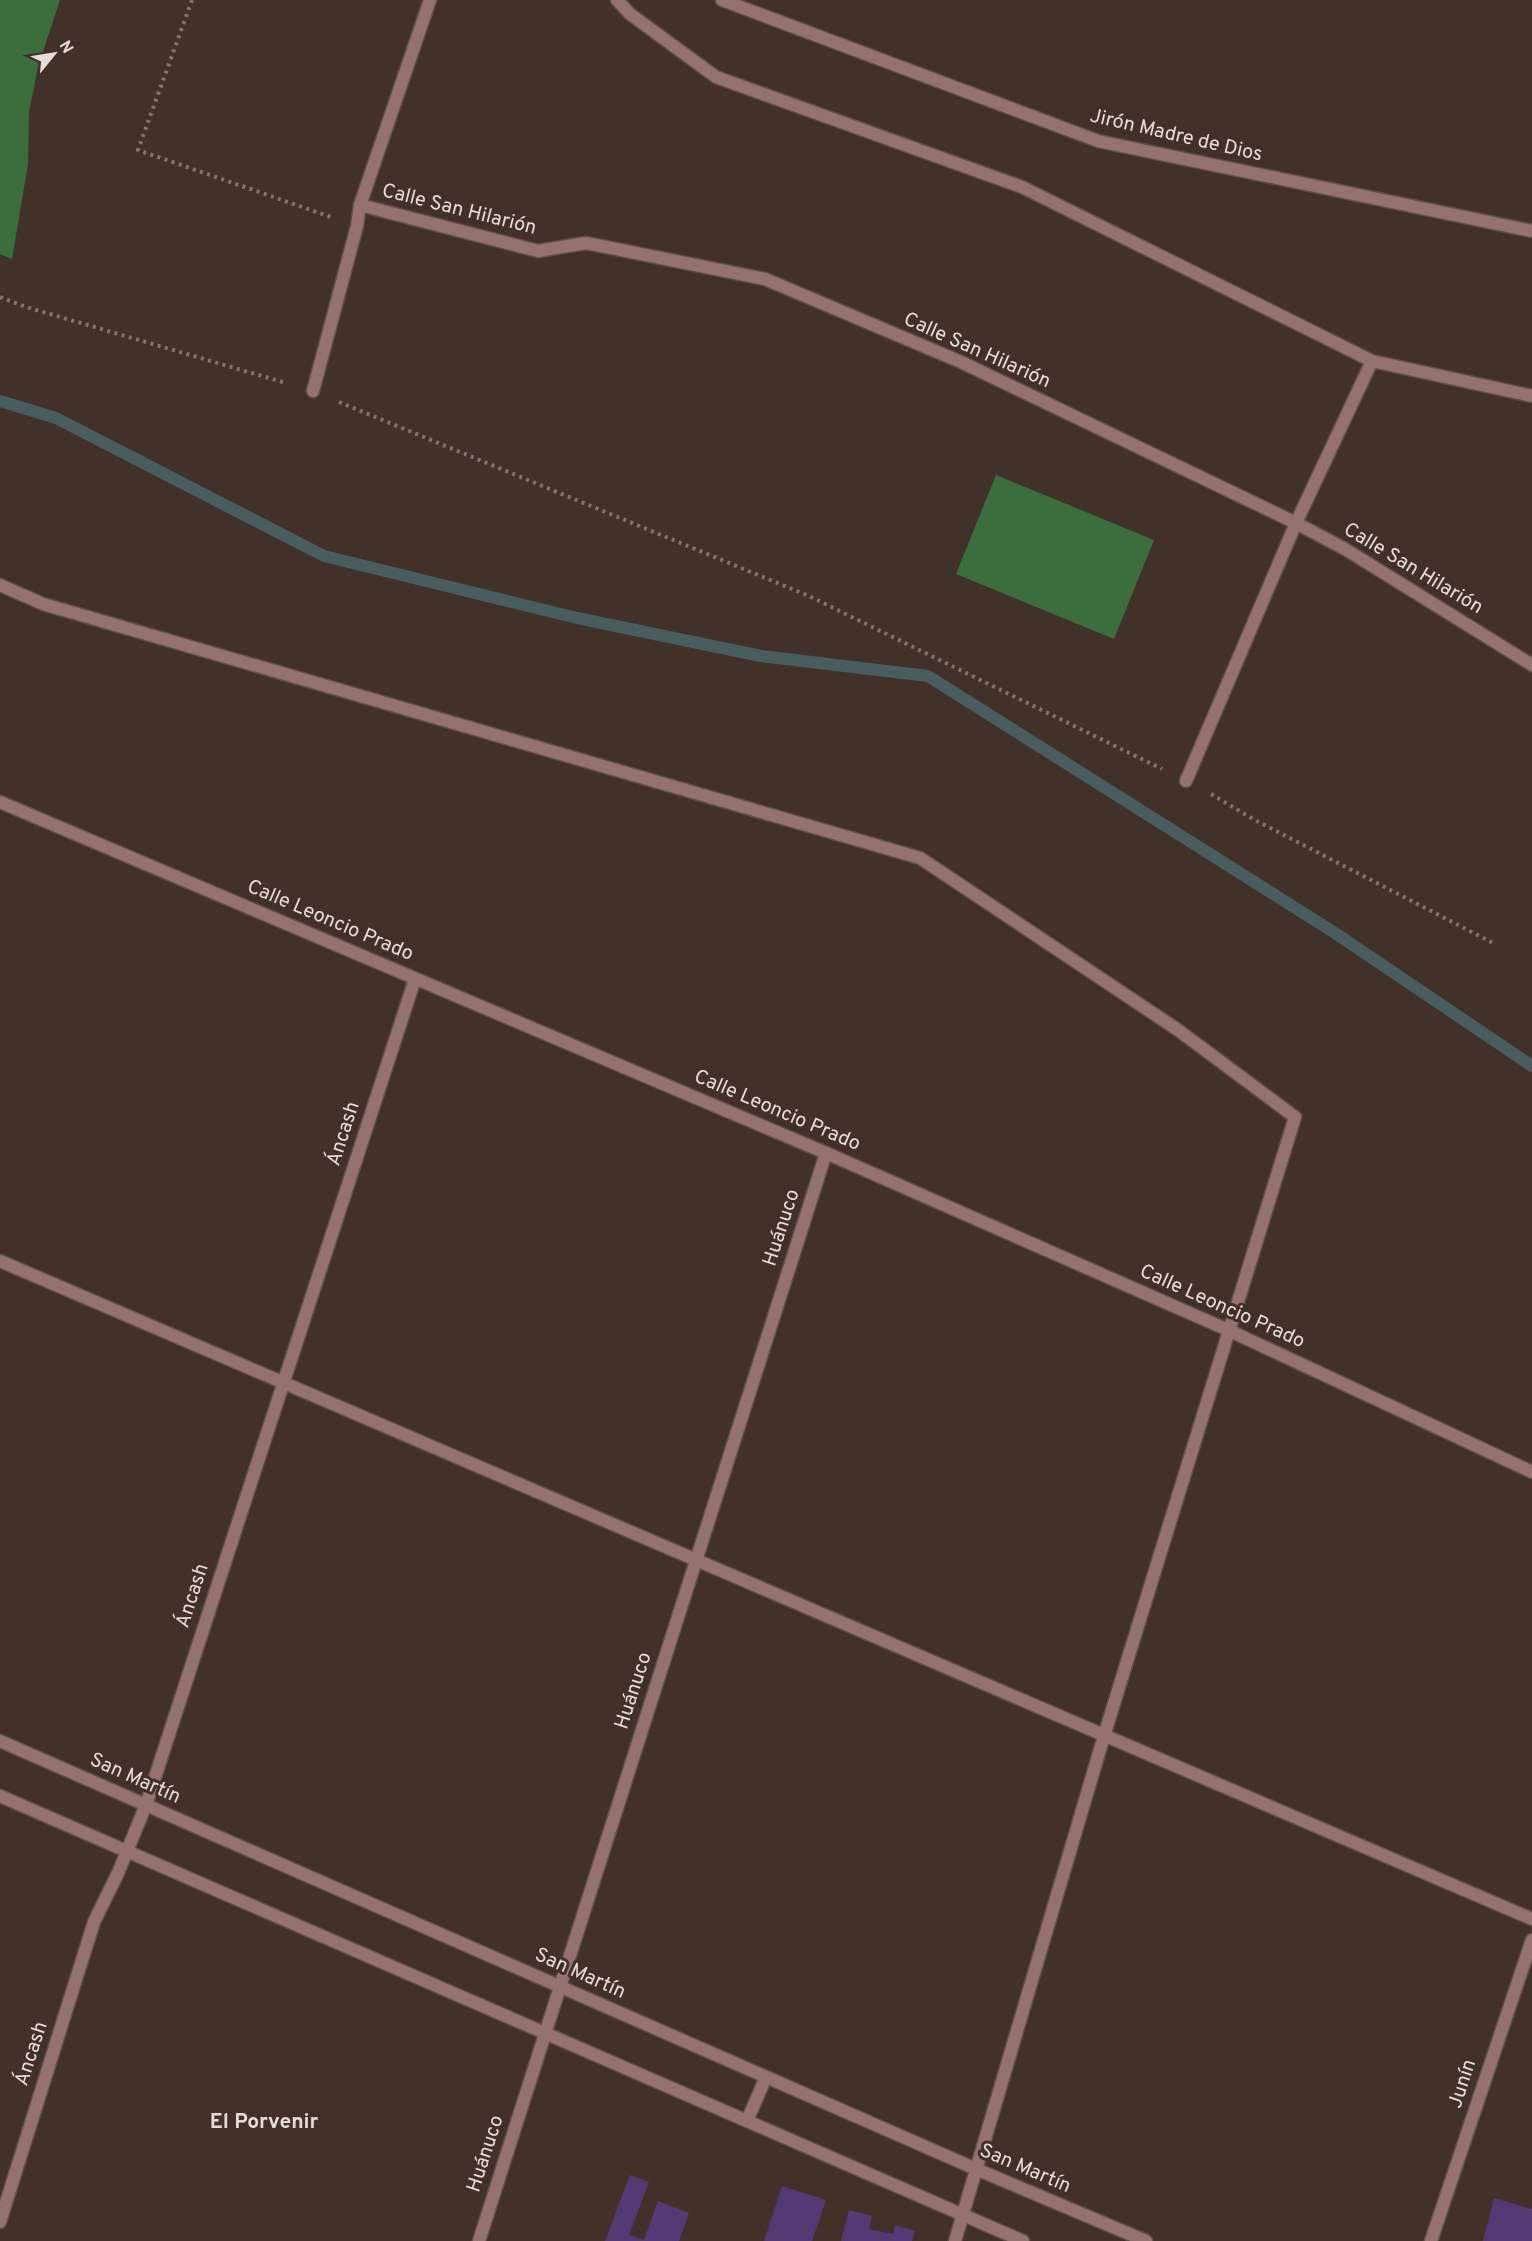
<svg xmlns="http://www.w3.org/2000/svg" width="1532" height="2241" viewBox="0 0 1532 2241" font-family="Overpass,sans-serif">
	<style>
		.park { fill: #3c6d3e }
		.lines { fill: none; stroke-linecap: round; stroke-linejoin: round }
		.stream { stroke: #495d61; stroke-width: 12 }
		.building { fill: #523b75 }
		.minor-casing { stroke: #5f5048; stroke-width: 15 }
		.tertiary-casing { stroke: #5f5048; stroke-width: 15 }
		.path { stroke: #81736d; stroke-width: 4; stroke-dasharray: 3 4.5; stroke-linecap: butt }
		.minor { stroke: #957270; stroke-width: 12 }
		.tertiary { stroke: #957270; stroke-width: 12 }
		.labels { text-anchor: middle; dominant-baseline: central; stroke-width: 6; stroke-linejoin: round; paint-order: stroke }
		.street-label { font-size: 20px; fill: #e6dcd7; stroke: #413129 }
		.neighbourhood-label { font-size: 21px; font-weight: bold; fill: #e6dcd7; stroke: #413129 }
	</style>
	<rect width="100%" height="100%" fill="#413129"/>
	<g class="park">
		<polygon points="0,0 60,0 38,67 29,112 28,164 12,259 0,254"/>
		<polygon points="996,475 1154,540 1114,639 956,574"/>
	</g>
	<g class="lines">
		<polyline class="stream" points="0,401 56,418 324,556 577,618 761,656 928,676 1335,933 1532,1066"/>
	</g>
	<g class="building">
		<polygon points="630,2175 649,2182 629,2235 644,2240 658,2201 689,2213 679,2241 605,2241"/>
		<polygon points="782,2186 826,2200 812,2241 764,2241"/>
		<polygon points="1494,2198 1532,2209 1532,2241 1483,2241"/>
		<polygon points="849,2210 872,2216 869,2229 893,2234 895,2225 915,2231 912,2241 841,2241"/>
	</g>
	<g class="lines">
		<g class="minor-casing">
			<g id="minor">
				<polyline points="617,0 630,14 716,77 1022,187 1372,361 1532,396"/>
				<polyline points="722,0 1098,141 1532,231"/>
				<polyline points="360,205 538,251 586,243 765,279 961,362 1296,523 1345,549 1532,665"/>
				<polyline points="313,391 357,226 360,205 430,0"/>
				<polyline points="0,585 43,604 920,858 1178,1030 1295,1117 1104,1736 955,2241"/>
				<polyline points="1186,781 1296,523 1372,361"/>
				<polyline points="0,802 826,1153 1228,1330 1532,1472"/>
				<polyline points="0,1261 1532,1919"/>
				<polyline points="0,2222 94,1922 118,1873 146,1805 415,979"/>
				<polyline points="479,2241 826,1153"/>
				<polyline points="1431,2241 1532,1940"/>
			</g>
		</g>
		<g class="tertiary-casing">
			<g id="tertiary">
				<polyline points="0,1741 976,2169 1146,2241"/>
				<polyline points="0,1796 1023,2241"/>
				<polyline points="747,2121 766,2077"/>
			</g>
		</g>
		<g class="path">
			<polyline points="192,0 138,150 331,217"/>
			<polyline points="0,297 26,307 286,383"/>
			<polyline points="339,402 809,596 1162,769"/>
			<polyline points="1211,794 1253,819 1493,943"/>
		</g>
		<use href="#minor" class="minor"/>
		<use href="#tertiary" class="tertiary"/>
	</g>
	<g class="labels">
		<g class="street-label">
			<text transform="translate(1176 136) rotate(13)">Jirón Madre de Dios</text>
			<text transform="translate(459 210) rotate(14)">Calle San Hilarión</text>
			<text transform="translate(977 351) rotate(24)">Calle San Hilarión</text>
			<text transform="translate(1413 569) rotate(31)">Calle San Hilarión</text>
			<text transform="translate(330 921) rotate(23)">Calle Leoncio Prado</text>
			<text transform="translate(777 1111) rotate(23)">Calle Leoncio Prado</text>
			<text transform="translate(344 1134) rotate(-72)">Áncash</text>
			<text transform="translate(782 1228) rotate(-72)">Huánuco</text>
			<text transform="translate(1222 1307) rotate(24)">Calle Leoncio Prado</text>
			<text transform="translate(193 1596) rotate(-72)">Áncash</text>
			<text transform="translate(634 1691) rotate(-72)">Huánuco</text>
			<text transform="translate(135 1779) rotate(24)">San Martín</text>
			<text transform="translate(580 1974) rotate(24)">San Martín</text>
			<text transform="translate(32 2054) rotate(-72)">Áncash</text>
			<text transform="translate(1463 2084) rotate(-72)">Junín</text>
			<text transform="translate(486 2154) rotate(-72)">Huánuco</text>
			<text transform="translate(1025 2169) rotate(23)">San Martín</text>
		</g>
		<g class="neighbourhood-label">
			<text x="264" y="2122">El Porvenir</text>
		</g>
	</g>
	<g transform="translate(54 54) rotate(60)" stroke="#413129" stroke-width="4.5" paint-order="stroke">
	<path d="M0-4.5L10 22L0 15L-10 22Z" fill="#e6dcd7"/>
	<text y="-9" font-size="16" font-weight="bold" text-anchor="middle" fill="#e6dcd7">N</text>
	</g>
</svg>
